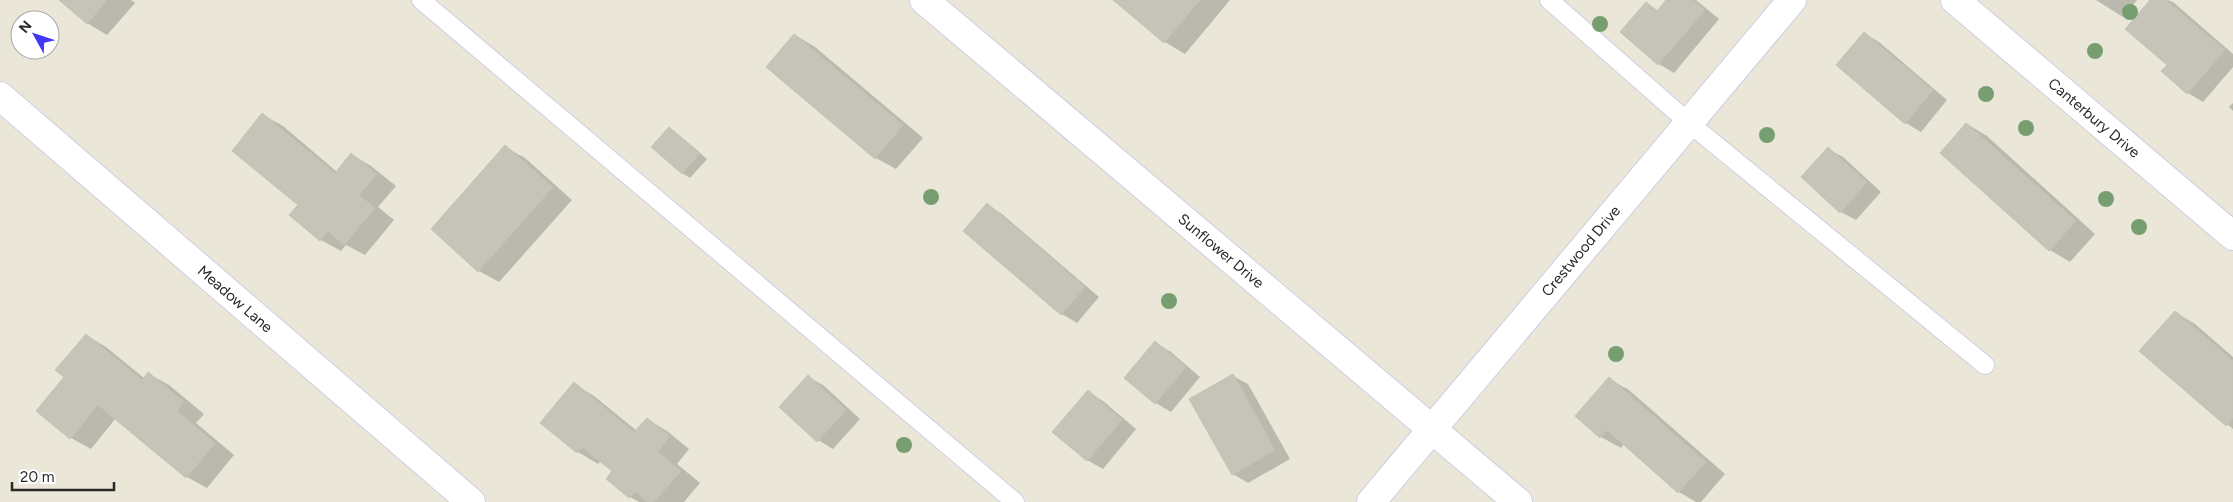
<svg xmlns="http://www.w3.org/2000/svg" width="2233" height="502" viewBox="0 0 2233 502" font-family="Figtree,sans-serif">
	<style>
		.shadow { fill: #0003 }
		.building { fill: #c6c3b9; stroke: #c5c3b3 }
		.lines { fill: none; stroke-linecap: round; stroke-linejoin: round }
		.service-casing { stroke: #cfcee1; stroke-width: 20 }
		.minor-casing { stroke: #cfcee1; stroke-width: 30 }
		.service { stroke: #fff; stroke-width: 18 }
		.minor { stroke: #fff; stroke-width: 28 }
		.tree { fill: #779e70 }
		.labels { text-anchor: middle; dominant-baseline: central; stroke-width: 4.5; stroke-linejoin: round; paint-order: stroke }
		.street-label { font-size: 15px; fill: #282828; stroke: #fff }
	</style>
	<rect width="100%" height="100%" fill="#eae7d9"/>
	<g class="shadow">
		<polygon points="61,0 131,0 135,3 107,35 87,23"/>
		<polygon points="1115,0 1230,0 1185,54 1165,42"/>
		<polygon points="1668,0 1696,0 1719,19 1674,73 1659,64 1622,32 1646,4 1659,11"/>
		<polygon points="2096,0 2137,0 2123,17"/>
		<polygon points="2152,0 2168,0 2173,2 2233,54 2233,67 2203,102 2188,93 2163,71 2169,64"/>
		<polygon points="1864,33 1879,42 1947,100 1921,132 1906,123"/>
		<polygon points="795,35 815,47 923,138 896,169 876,158"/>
		<polygon points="2233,103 2233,111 2229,107"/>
		<polygon points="263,115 283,126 337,172 351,154 371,166 396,186 378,207 394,220 365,255 346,245 341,251 321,240 300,205"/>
		<polygon points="1967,124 1987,136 2095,234 2070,262 2050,250 1941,153"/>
		<polygon points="670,128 707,159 690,178 682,173"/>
		<polygon points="505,147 525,158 572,200 499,282 479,271"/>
		<polygon points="1828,149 1843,157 1881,192 1856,220 1841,212"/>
		<polygon points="987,205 1002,214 1099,297 1077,323 1062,314 965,231"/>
		<polygon points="2175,312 2195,324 2233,357 2233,429 2141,351"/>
		<polygon points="86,335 106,347 144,378 149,374 169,385 204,414 196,423 234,455 207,488 187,477 116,418 91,449 71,438 65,377"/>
		<polygon points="1156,343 1171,352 1200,377 1171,412 1156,403"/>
		<polygon points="1233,376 1248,384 1290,459 1248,483 1233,474"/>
		<polygon points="808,377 823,385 860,419 833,449 818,440"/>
		<polygon points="1609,379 1629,390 1725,474 1701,502 1696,502 1679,492 1624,444 1621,448 1601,437"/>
		<polygon points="574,384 594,396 637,431 647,419 667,431 689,449 677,464 700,483 684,502 639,502 630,497 614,471 601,461 598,464 578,452 542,423"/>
		<polygon points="1088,392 1103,401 1136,429 1103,469 1087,460"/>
	</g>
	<g class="building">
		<polygon points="59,0 107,0 87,24"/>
		<polygon points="1113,0 1200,0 1164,43"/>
		<polygon points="1666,0 1693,0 1705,10 1658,65 1620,32 1646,2 1657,11"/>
		<polygon points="2150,0 2166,0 2225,50 2187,94 2161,71 2167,65 2125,29"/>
		<polygon points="1864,32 1933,90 1905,124 1836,65"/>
		<polygon points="794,34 903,125 875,159 766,67"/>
		<polygon points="262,113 335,173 351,153 377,174 359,195 375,208 344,245 328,231 320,241 289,215 298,205 232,151"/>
		<polygon points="1966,123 2076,221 2049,251 1940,153"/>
		<polygon points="669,127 700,153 682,174 651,147"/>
		<polygon points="505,145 553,187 478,272 431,229"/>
		<polygon points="1828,147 1867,182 1840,213 1801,177"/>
		<polygon points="987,203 1085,287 1061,315 963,231"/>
		<polygon points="2175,311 2233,361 2233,418 2226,426 2139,351"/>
		<polygon points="86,334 142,380 148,372 184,402 177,411 215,443 186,478 98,405 70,439 36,411 64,377 55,370"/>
		<polygon points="1155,341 1186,367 1155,404 1124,378"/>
		<polygon points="1233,374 1275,450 1232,475 1189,399"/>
		<polygon points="808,375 846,410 817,442 779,407"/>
		<polygon points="1609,377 1706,462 1678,493 1607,430 1600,438 1575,416"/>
		<polygon points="574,382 634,432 647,418 670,436 658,452 681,471 654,502 648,502 635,491 629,498 606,479 612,471 582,447 577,453 540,423"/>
		<polygon points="1088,390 1122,420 1087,461 1052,432"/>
	</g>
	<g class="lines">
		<g class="service-casing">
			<g id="service">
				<polyline points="421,0 1015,502"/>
				<polyline points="1549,0 1689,123 1985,365"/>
			</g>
		</g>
		<g class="minor-casing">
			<g id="minor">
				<polyline points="924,0 1518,502"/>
				<polyline points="1955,0 2233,236"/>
				<polyline points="0,96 471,502"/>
				<polyline points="1371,502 1792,0"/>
			</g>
		</g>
		<use href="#service" class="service"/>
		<use href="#minor" class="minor"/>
	</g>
	<g class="tree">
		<circle cx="2130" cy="12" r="8"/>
		<circle cx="1600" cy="24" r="8"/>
		<circle cx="2095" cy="51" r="8"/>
		<circle cx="1986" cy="94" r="8"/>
		<circle cx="2026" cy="128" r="8"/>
		<circle cx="1767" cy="135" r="8"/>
		<circle cx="931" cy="197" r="8"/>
		<circle cx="2106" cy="199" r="8"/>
		<circle cx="2139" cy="227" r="8"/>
		<circle cx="1169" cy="301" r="8"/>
		<circle cx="1616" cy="354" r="8"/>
		<circle cx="904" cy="445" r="8"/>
	</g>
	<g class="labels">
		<g class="street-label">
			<text transform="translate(2094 118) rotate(40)">Canterbury Drive</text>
			<text transform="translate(1221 251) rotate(40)">Sunflower Drive</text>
			<text transform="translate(1581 251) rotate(-50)">Crestwood Drive</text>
			<text transform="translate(235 299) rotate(41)">Meadow Lane</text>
		</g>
	</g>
	<g transform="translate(35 35) rotate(310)"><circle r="24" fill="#ffffff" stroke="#a9a9a9"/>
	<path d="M0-4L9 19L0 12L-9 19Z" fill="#3f37f9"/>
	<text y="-8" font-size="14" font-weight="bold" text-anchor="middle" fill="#282828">N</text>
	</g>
	<path d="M12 482v8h102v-8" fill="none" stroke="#282828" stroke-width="2.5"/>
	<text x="20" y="482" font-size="15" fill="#282828" stroke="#ffffff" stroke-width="4" paint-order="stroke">20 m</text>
</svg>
